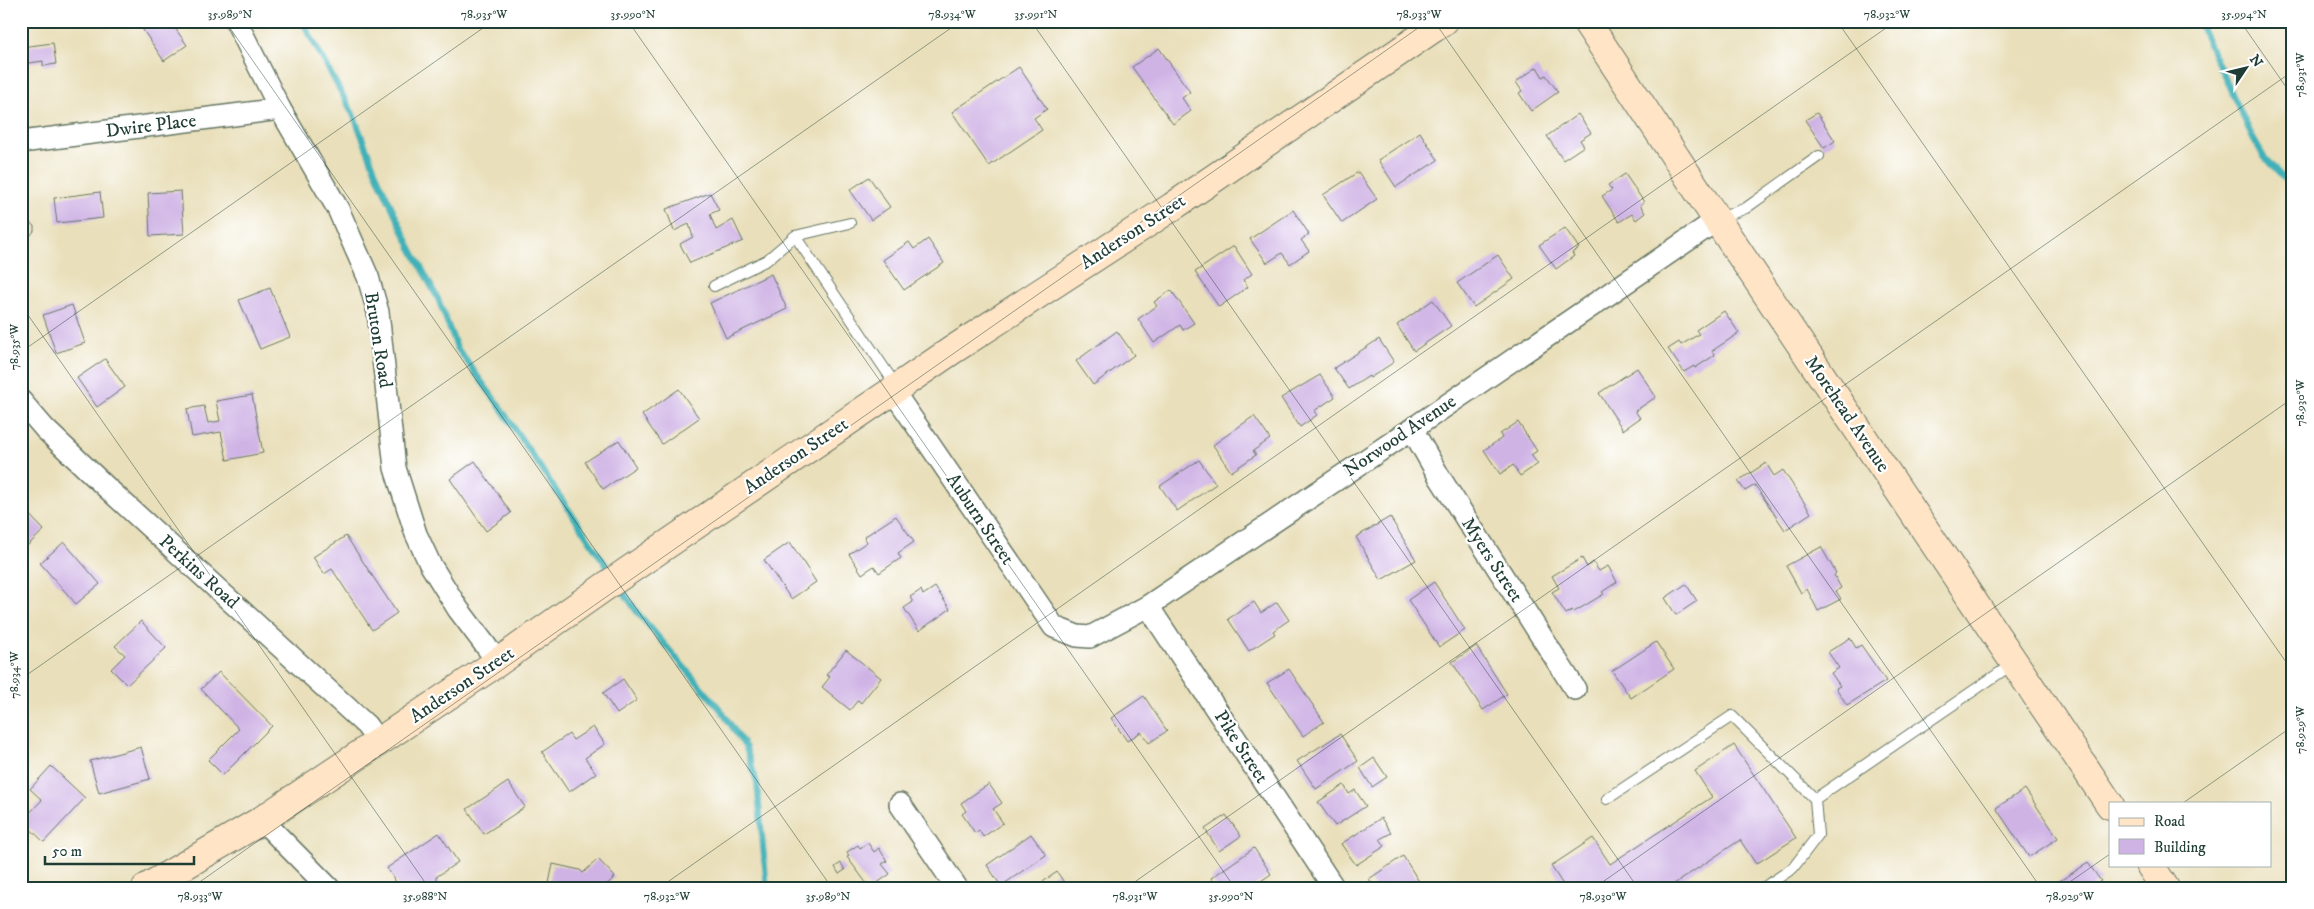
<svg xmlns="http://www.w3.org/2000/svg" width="2314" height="909" viewBox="0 0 2314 909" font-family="'IM FELL DW Pica',serif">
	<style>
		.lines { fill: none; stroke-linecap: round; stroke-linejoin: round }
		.stream { stroke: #40b1b8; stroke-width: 6 }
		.building { fill: #cfb3e5 }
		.lane-casing { stroke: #667663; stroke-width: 12 }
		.street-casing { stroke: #667663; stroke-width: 24 }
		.secondary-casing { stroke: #667663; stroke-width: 30 }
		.lane { stroke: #fff; stroke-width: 10 }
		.street { stroke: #fff; stroke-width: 21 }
		.secondary { stroke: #ffe4c6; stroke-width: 28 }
		.ticks { fill: none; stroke: #1f3d34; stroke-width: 1; stroke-opacity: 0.45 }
		.labels { text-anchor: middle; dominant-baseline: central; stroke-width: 4.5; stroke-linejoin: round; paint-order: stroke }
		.street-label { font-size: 19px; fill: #1f3d34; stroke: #fff }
		.neatline { fill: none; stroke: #1f3d34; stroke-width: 2 }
		.ticks-label { font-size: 12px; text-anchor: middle; fill: #1f3d34 }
	</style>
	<rect width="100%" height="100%" fill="#fff"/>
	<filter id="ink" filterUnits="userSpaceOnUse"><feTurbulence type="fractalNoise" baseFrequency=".02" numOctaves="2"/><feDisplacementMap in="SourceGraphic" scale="10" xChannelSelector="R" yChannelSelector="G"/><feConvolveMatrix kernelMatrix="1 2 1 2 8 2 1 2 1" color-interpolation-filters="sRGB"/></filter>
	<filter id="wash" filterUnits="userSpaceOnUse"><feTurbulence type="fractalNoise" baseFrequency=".0096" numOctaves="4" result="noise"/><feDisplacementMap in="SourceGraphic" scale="20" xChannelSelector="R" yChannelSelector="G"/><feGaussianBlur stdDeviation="1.12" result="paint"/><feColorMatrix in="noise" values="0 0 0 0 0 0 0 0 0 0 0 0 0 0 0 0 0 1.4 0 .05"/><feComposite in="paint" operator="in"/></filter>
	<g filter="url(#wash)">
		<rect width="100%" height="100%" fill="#e9dfba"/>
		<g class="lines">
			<g class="stream">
				<polyline points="302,21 353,114 379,180 410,246 438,299 457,348 498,404 612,574"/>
				<polyline points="2198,21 2253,138 2264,157 2293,189"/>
				<polyline points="619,585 637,612 721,710 746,748 757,783 767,888"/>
			</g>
		</g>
		<g id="blocks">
			<g class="building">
				<polygon points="137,21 170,21 187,45 164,61"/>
				<polygon points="53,43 56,64 43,66 43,61 22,64 21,47"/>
				<polygon points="1159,48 1190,92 1182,98 1191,111 1173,124 1132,67"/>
				<polygon points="1019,67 1047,109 1034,118 1042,130 989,166 952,112"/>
				<polygon points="1537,67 1543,77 1546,75 1558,92 1531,111 1519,93 1522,91 1516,82"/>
				<polygon points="1817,113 1835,141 1824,148 1805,120"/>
				<polygon points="1578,114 1591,133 1580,140 1584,146 1563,160 1547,136"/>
				<polygon points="1420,132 1438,160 1396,187 1378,160"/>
				<polygon points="1358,172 1377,199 1342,223 1323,195"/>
				<polygon points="1625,174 1644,202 1640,205 1645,213 1636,220 1632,214 1619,222 1602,196 1612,190 1608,185"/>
				<polygon points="869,177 890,207 871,220 850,190"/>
				<polygon points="181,191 184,234 150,236 148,193"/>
				<polygon points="100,192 103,218 57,223 54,198"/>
				<polygon points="710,193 719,210 710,214 716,230 733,220 743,241 690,263 680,244 693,237 689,224 674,231 666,209"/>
				<polygon points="1293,210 1309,234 1301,240 1309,251 1290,264 1282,253 1267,263 1250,239"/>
				<polygon points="21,216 34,226 34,231 21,247"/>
				<polygon points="1565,228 1579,248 1572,253 1574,256 1556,269 1539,245"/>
				<polygon points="928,239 944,263 904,290 883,260 909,242 914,249"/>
				<polygon points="1234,246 1252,274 1243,280 1248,287 1219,307 1195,272"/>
				<polygon points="1498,255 1514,279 1474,307 1457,283"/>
				<polygon points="771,274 787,309 726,338 710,303"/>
				<polygon points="270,288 290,337 260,349 239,300"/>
				<polygon points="1171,290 1194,323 1183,330 1180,325 1154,343 1138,319 1157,306 1154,302"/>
				<polygon points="1433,300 1451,326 1414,351 1397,325"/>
				<polygon points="72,305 85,343 56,353 43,315"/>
				<polygon points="1724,311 1739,333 1712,351 1715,355 1695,368 1694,366 1684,372 1668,349 1679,342 1681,345 1699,334 1696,330"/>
				<polygon points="1117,331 1134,355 1093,385 1076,361"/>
				<polygon points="1379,339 1394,362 1370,378 1369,376 1349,389 1334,368"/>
				<polygon points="105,359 125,387 97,407 77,378"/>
				<polygon points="1637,368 1656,397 1635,411 1640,418 1623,430 1599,393"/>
				<polygon points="1320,375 1335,397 1314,411 1317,415 1300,427 1281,398"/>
				<polygon points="679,389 699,418 662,444 642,415"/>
				<polygon points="252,395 263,453 227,460 221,432 192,437 187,409 204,406 208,423 220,421 216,401"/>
				<polygon points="1254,416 1270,439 1253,451 1256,455 1231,472 1213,445"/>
				<polygon points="1518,422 1537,451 1531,455 1538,464 1520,476 1513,465 1500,474 1484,450 1502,438 1500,434"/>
				<polygon points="619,440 636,467 603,489 585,462"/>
				<polygon points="1199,460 1216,484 1177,511 1160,486"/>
				<polygon points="475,461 511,513 486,531 450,479"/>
				<polygon points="1766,463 1774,476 1783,470 1811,513 1785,530 1755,485 1745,491 1738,481"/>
				<polygon points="21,506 44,530 27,546 21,539"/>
				<polygon points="896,516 914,542 898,553 901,558 879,573 874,566 862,574 849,554 867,542 864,537"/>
				<polygon points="1390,517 1416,560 1381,580 1356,537"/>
				<polygon points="346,536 397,613 372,630 332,569 324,574 313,557"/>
				<polygon points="64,542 100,584 76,604 40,563"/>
				<polygon points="790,542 816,582 791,599 764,560"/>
				<polygon points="1821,547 1836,573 1834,575 1841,588 1836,591 1841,599 1818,611 1807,589 1801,593 1786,566"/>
				<polygon points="1582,558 1587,567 1593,562 1599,571 1608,566 1617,582 1602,592 1604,594 1574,612 1572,610 1566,614 1552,592 1559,588 1552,576"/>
				<polygon points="1434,582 1465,630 1439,647 1408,600"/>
				<polygon points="1686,584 1697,601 1676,615 1665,598"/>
				<polygon points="935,587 950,609 919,631 904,608 913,602 910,597 921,590 923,595"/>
				<polygon points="1254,602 1261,613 1277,602 1289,620 1273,631 1275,634 1249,651 1228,619"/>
				<polygon points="141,621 166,648 127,685 111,669 125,655 115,646"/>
				<polygon points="1850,638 1856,648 1861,645 1886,681 1847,705 1836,688 1840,686 1831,673 1839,668 1828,652"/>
				<polygon points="1656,642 1674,669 1631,698 1612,671"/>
				<polygon points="1476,646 1507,694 1483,710 1452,662"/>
				<polygon points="846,650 881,678 861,703 858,700 850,710 822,687 830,677 826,675"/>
				<polygon points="1289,669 1324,722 1303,736 1267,683"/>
				<polygon points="219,672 272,726 223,775 208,760 239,729 201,689"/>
				<polygon points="623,679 637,700 617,714 603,693"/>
				<polygon points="1144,696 1167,731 1149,743 1141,732 1127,741 1111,718"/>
				<polygon points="593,727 605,744 585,758 596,773 569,792 542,752 569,734 573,740"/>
				<polygon points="1340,734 1358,761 1316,789 1297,761"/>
				<polygon points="1734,745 1796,838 1756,864 1740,840 1668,888 1565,888 1551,866 1593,838 1610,864 1712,797 1695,771"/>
				<polygon points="141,747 150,779 99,793 90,761"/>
				<polygon points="1374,758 1387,777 1372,787 1360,768"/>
				<polygon points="51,766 85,798 44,842 22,821 42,800 30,789"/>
				<polygon points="508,782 525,807 484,834 467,809"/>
				<polygon points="989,784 1002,803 993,809 1003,823 983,837 979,830 975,833 962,814 966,811 961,803"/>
				<polygon points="1344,785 1349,794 1355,790 1366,806 1335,826 1318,802"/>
				<polygon points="2025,789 2058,838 2029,857 1996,808"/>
				<polygon points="1226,815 1241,836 1219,851 1205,829"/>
				<polygon points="1381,818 1391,833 1380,839 1385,846 1356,865 1341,844"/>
				<polygon points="439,833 458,862 436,877 441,884 436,888 400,888 387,868"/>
				<polygon points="1031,834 1046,855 1001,886 987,865"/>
				<polygon points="868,843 874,852 879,848 887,861 882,864 890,874 870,888 847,857 849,856 847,852 858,845 860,848"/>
				<polygon points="1254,848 1271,874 1251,888 1217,888 1211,878"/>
				<polygon points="1403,856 1420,883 1414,888 1375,888 1369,879"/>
				<polygon points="598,859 615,877 603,888 548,888 553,864 580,870 583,873"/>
				<polygon points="841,863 845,870 839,874 835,867"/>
				<polygon points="2088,863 2101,881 2093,886 2094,888 2058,888 2055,884"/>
				<polygon points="1057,872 1068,888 1034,888"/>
			</g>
		</g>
	</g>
	<g filter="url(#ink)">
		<use href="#blocks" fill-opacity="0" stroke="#667663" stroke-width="1"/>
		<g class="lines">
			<g class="lane-casing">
				<g id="lane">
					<polyline points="1718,219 1746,208 1819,156"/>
					<polyline points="850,223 795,236 897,387"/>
					<polyline points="714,286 767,260 795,236"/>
					<polyline points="1607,799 1732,716 1815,799"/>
					<polyline points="1763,888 1793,868 1818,835 1815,799 2014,663"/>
				</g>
			</g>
			<g class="street-casing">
				<g id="street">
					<polyline points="236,21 280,109 338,209 368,277 378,312 395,468 416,534 430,564 458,609 498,662"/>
					<polyline points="21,142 280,109"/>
					<polyline points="893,391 1054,627 1077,636 1090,637 1148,606 1412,429 1717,220"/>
					<polyline points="21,401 45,429 106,487 366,725 378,741"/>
					<polyline points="1412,429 1440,478 1575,689"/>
					<polyline points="1148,606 1334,888"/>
					<polyline points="900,804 957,888"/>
					<polyline points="262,820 329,888"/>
				</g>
			</g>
			<g class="secondary-casing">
				<g id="secondary">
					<polyline points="1586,21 1717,220 2110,805"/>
					<polyline points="2150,865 2165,888"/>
					<polyline points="146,888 262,820 498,662 603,588 951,351 1172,207 1444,21"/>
				</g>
			</g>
			<use href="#lane" class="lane"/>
			<use href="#street" class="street"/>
			<use href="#secondary" class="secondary"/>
		</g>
	</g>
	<path class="ticks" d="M225 21 832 888M628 21 1235 888M1031 21 1638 888M1434 21 2041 888M1837 21 2293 672M2240 21 2293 97M21 24 25 21M21 305 429 888M21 352 493 21M21 679 961 21M2183 803 2293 726M21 881 26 888M191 888 1428 21M659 888 1896 21M1126 888 2293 71M1594 888 2293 398M2061 888 2110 854"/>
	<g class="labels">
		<g class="street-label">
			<text transform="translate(151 126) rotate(-7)">Dwire Place</text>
			<text transform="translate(1133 232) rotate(-33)">Anderson Street</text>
			<text transform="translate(378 340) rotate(81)">Bruton Road</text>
			<text transform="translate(1847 414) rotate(56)">Morehead Avenue</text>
			<text transform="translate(1400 436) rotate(-34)">Norwood Avenue</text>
			<text transform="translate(796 456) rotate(-34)">Anderson Street</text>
			<text transform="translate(980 519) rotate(56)">Auburn Street</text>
			<text transform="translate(1492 560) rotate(57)">Myers Street</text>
			<text transform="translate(199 572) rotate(42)">Perkins Road</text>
			<text transform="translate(462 685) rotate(-34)">Anderson Street</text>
			<text transform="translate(1241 747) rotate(57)">Pike Street</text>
		</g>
	</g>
	<rect width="2314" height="909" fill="none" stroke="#fff" stroke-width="55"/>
	<rect x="2109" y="802" width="162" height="65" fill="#ffffff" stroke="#a5b1ae"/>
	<rect x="2119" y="818" width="25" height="8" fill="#ffe4c6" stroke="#a5b1ae"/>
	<text x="2154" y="826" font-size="15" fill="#1f3d34">Road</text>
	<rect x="2119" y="839" width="25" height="15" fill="#cfb3e5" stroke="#a5b1ae"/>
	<text x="2154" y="852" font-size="15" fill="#1f3d34">Building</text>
	<g transform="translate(2246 68) rotate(55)" stroke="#ffffff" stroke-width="4" paint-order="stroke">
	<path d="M0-4L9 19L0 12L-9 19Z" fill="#1f3d34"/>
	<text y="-8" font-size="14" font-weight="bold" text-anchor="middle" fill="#1f3d34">N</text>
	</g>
	<path d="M45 856v8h149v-8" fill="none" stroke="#1f3d34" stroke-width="2.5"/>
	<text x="52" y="856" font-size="15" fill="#1f3d34" stroke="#ffffff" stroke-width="4" paint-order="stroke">50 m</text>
	<rect x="28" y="28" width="2258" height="854" class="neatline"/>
	<g class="ticks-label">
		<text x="230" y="18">35.989°N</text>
		<text x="484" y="18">78.935°W</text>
		<text x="633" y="18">35.990°N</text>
		<text x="952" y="18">78.934°W</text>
		<text x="1036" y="18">35.991°N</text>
		<text x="1419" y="18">78.933°W</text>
		<text x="1887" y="18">78.932°W</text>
		<text x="2244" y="18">35.994°N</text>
		<text transform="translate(2300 75) rotate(-90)" y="4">78.931°W</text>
		<text transform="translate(14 347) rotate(-90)" y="4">78.935°W</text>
		<text transform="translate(2300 403) rotate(-90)" y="4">78.930°W</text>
		<text transform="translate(14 675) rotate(-90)" y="4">78.934°W</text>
		<text transform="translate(2300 730) rotate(-90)" y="4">78.929°W</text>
		<text x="200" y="900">78.933°W</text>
		<text x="425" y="900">35.988°N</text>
		<text x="667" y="900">78.932°W</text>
		<text x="828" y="900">35.989°N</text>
		<text x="1135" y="900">78.931°W</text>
		<text x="1231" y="900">35.990°N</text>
		<text x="1603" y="900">78.930°W</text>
		<text x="2070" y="900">78.929°W</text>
	</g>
</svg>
